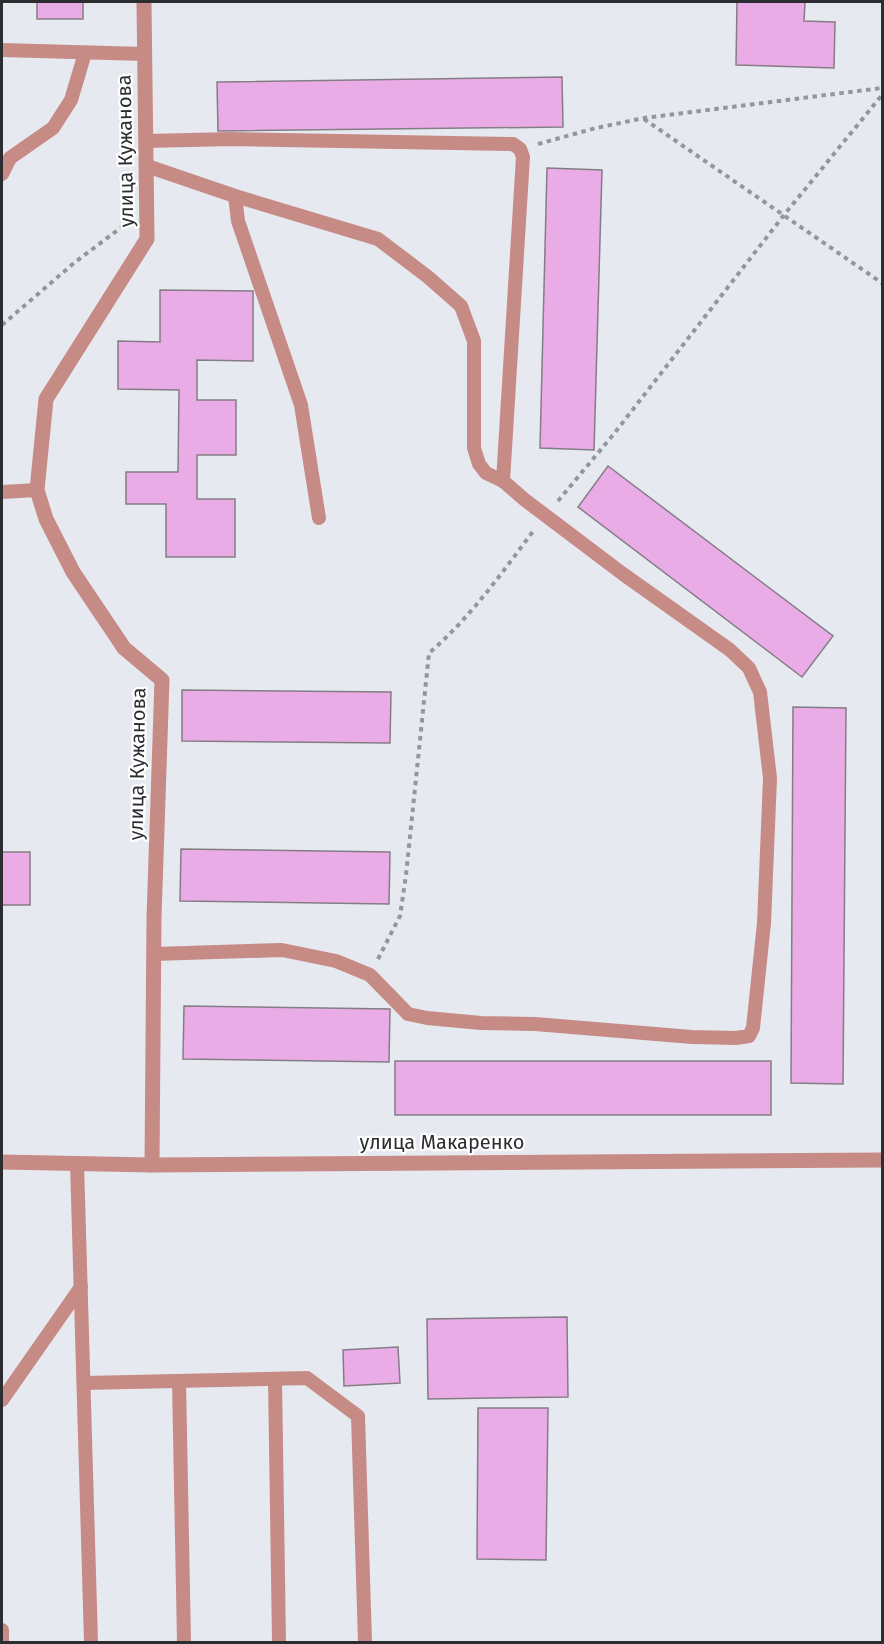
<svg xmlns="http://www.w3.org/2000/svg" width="884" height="1644" viewBox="0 0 884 1644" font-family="'Fira Sans',sans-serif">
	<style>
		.building { fill: #eaace7; stroke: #847d83; stroke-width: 1.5 }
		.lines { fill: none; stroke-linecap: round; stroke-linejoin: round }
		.path { stroke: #94969c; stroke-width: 4; stroke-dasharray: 4.5 4.5; stroke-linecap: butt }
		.service { stroke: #c78b86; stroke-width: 14 }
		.minor { stroke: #c78b86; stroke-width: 15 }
		.labels { text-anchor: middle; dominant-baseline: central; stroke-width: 4.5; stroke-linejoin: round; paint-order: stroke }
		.street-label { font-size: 20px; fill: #2c2d30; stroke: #fff }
	</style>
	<rect width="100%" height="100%" fill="#e7e9f1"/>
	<g class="building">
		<rect x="37" y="2" width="46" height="17"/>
		<polygon points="737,2 805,2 804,21 835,22 834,68 736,65"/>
		<polygon points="562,77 563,127 218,131 217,82"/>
		<polygon points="547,168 602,170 594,450 540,448"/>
		<polygon points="160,290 253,291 253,361 197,360 197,400 236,400 236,455 197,455 197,499 235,499 235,557 166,557 166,504 126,504 126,472 178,472 179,390 118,389 118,341 160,342"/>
		<polygon points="608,466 833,636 802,677 578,507"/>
		<polygon points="182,690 391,692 390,743 182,741"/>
		<polygon points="793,707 846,708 843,1084 791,1083"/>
		<polygon points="181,849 390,852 389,904 180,901"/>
		<rect x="2" y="852" width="28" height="53"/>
		<polygon points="184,1006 390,1009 389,1062 183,1059"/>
		<rect x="395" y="1061" width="376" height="54"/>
		<polygon points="567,1317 568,1397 428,1399 427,1319"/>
		<polygon points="398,1347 400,1383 344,1386 343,1350"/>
		<polygon points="478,1408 548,1408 546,1560 477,1559"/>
	</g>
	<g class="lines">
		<g class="path">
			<polyline points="644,119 882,283"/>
			<polyline points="538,144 596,128 644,118 882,88"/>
			<polyline points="2,325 74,263 127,223"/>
			<polyline points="558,501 613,435 784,215 882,95"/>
			<path d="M378 959 400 916 406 875 429 653C470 618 502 573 534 530"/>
		</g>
		<g class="service">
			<polyline points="2,50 145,54"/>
			<polyline points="146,141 232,139 513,144 520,149 523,157 503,481"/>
			<polyline points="147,166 235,196 378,239 428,277 461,306 474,341 474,448 479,464 486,473 503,481 525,500 623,574 730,650 749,668 760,692 770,778 764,923 753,1028 749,1036 736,1038 692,1037 535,1024 481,1023 427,1018 408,1014 370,975 336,961 282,950 154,954"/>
			<polyline points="2,174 10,158 53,128 71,100 85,53"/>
			<polyline points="235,196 238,221 301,405 319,518"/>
			<polyline points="2,492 37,490"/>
			<polyline points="77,1163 91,1642"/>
			<polyline points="275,1379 279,1642"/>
			<polyline points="179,1381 184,1642"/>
			<polyline points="84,1383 307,1378 358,1416 365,1642"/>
			<polyline points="2,1400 81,1287"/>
			<polyline points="2,1630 2,1642"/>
		</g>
		<g class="minor">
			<polyline points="144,2 147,239 46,399 37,490 46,519 73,572 124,648 162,680 154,918 152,1165"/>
			<polyline points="2,1162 152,1165 882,1160"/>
		</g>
	</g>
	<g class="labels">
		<g class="street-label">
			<text transform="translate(125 151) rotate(-91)">улица Кужанова</text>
			<text transform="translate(137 764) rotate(-89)">улица Кужанова</text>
			<text x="442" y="1142">улица Макаренко</text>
		</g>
	</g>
	<rect width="884" height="1644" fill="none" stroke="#2c2d30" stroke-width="6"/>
</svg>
